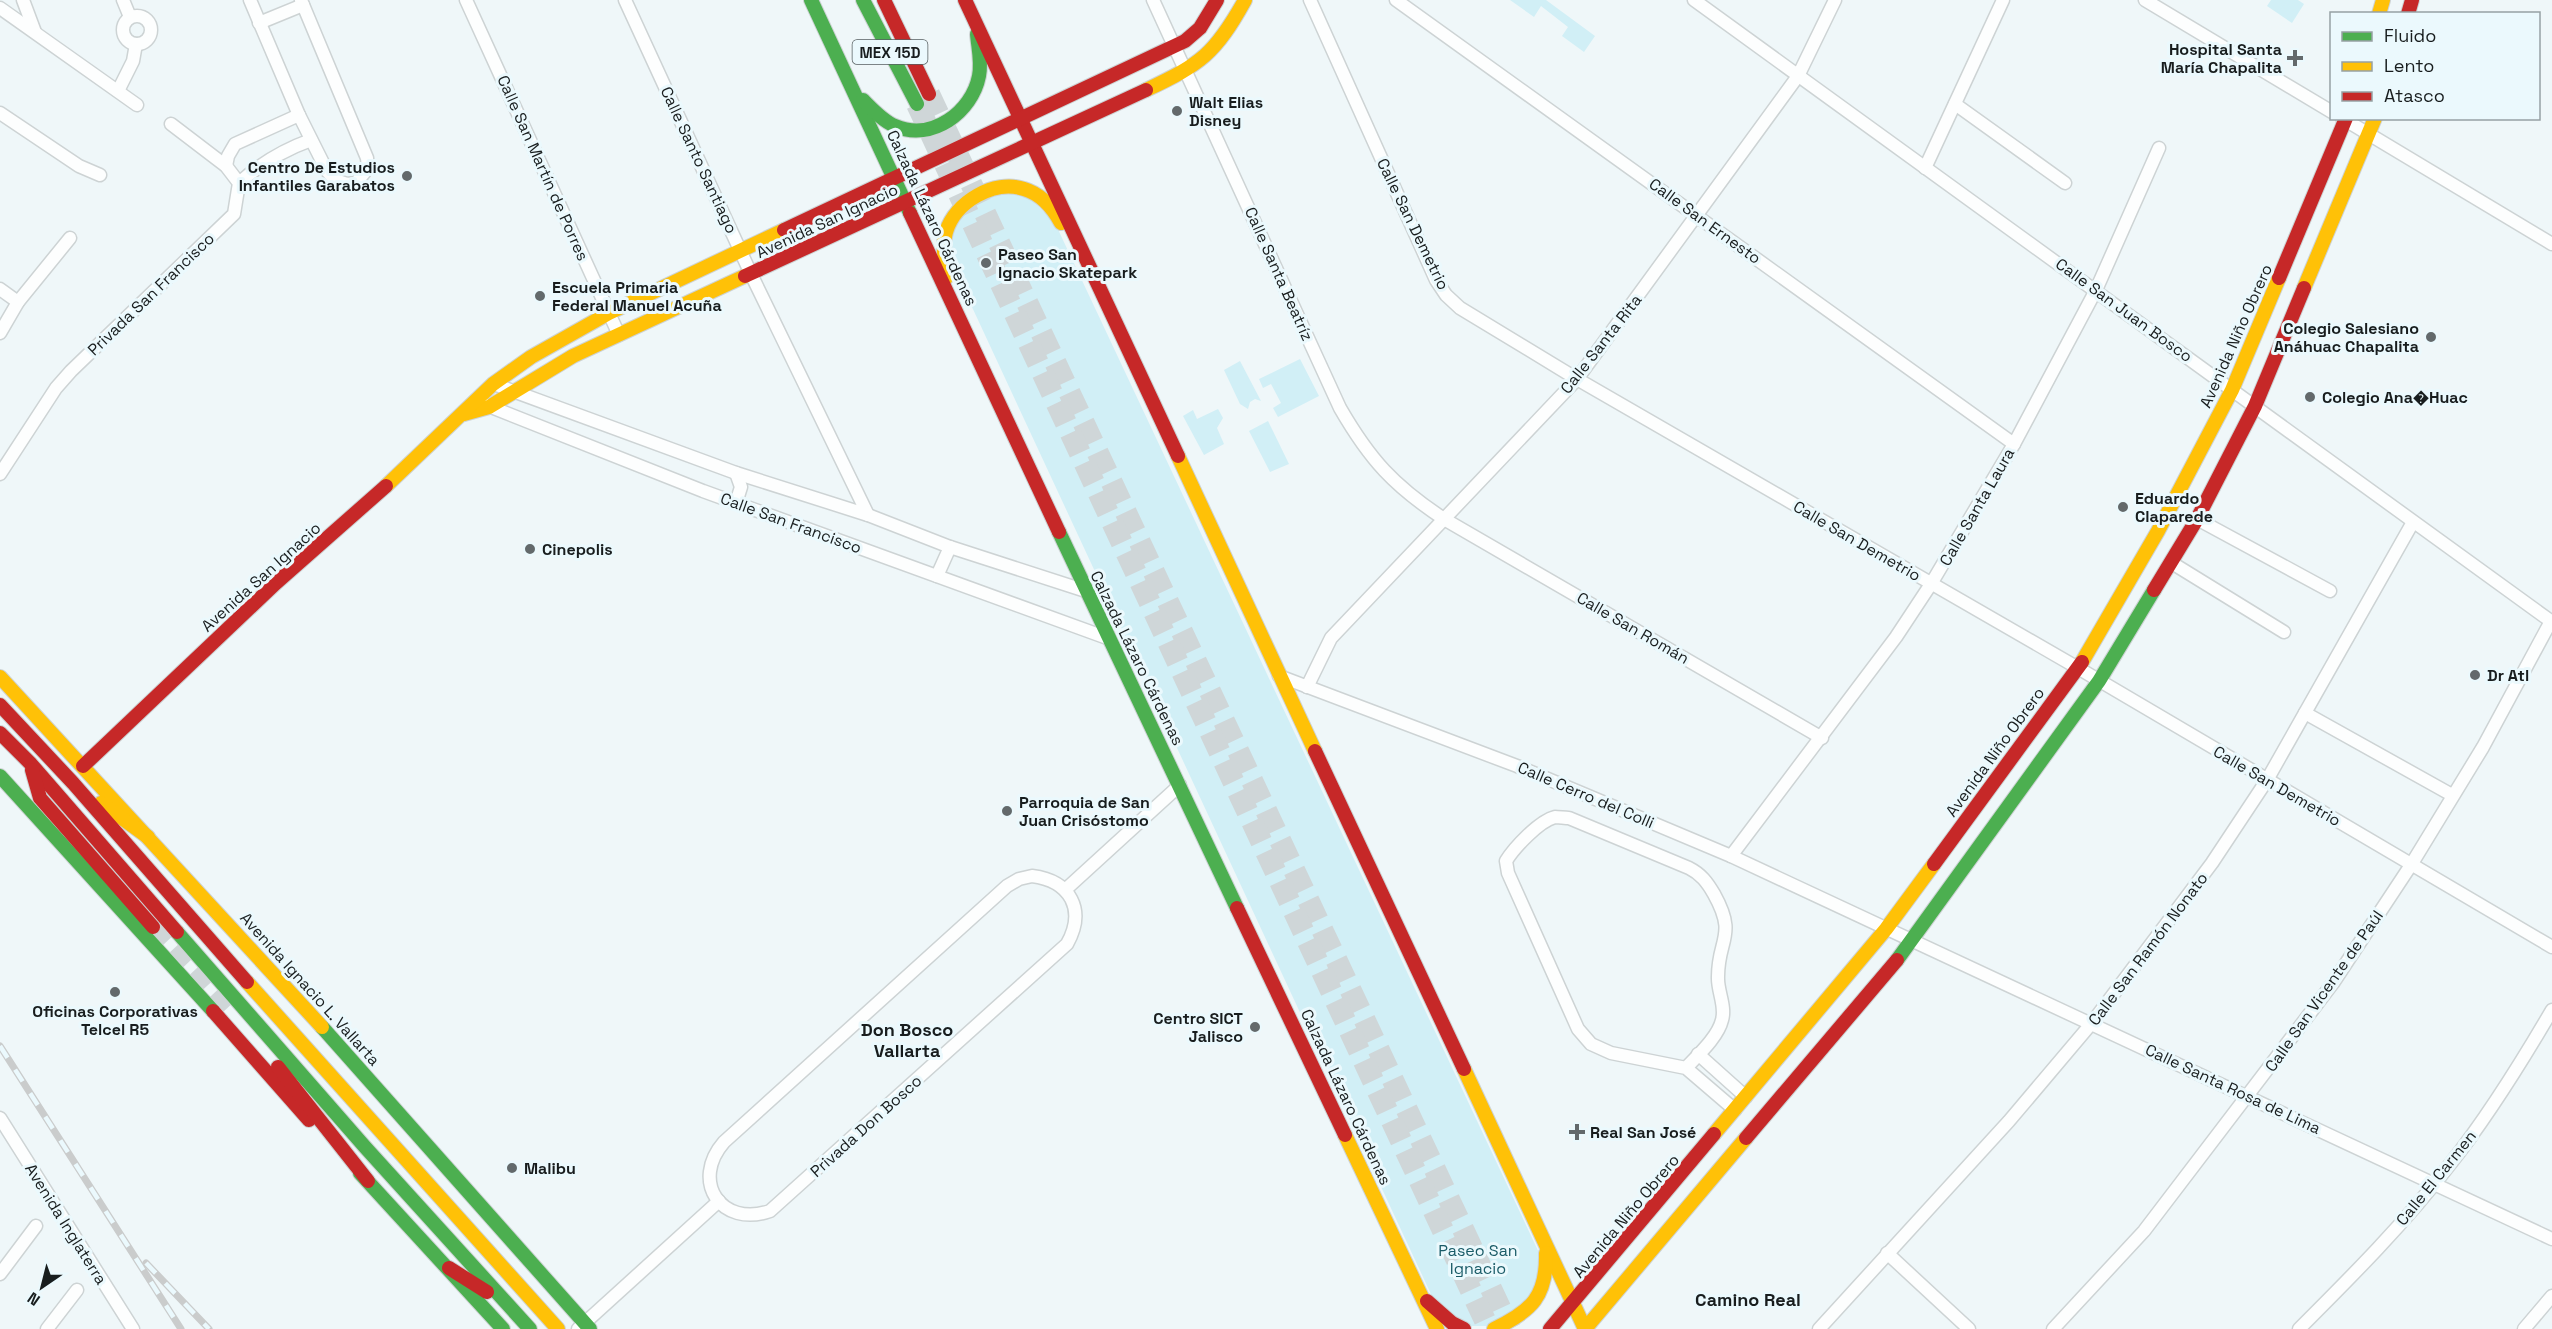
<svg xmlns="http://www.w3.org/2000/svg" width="2552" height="1329" viewBox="0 0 2552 1329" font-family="'Space Grotesk',sans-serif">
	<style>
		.green { fill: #d1eff6 }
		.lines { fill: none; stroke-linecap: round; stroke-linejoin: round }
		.primary-tunnel { stroke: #cfd6d8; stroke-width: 20; stroke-dasharray: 20 10; stroke-linecap: butt }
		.highway-tunnel { stroke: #cfd6d8; stroke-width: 22; stroke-dasharray: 22 11; stroke-linecap: butt }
		.street-casing { stroke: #cdd3d4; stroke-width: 15 }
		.fast-casing { stroke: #cdd3d4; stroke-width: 16 }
		.slow-casing { stroke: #cdd3d4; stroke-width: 16 }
		.jam-casing { stroke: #cdd3d4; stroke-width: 16 }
		.street { stroke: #fdfefe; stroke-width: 12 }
		.fast { stroke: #4caf50; stroke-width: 14 }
		.slow { stroke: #ffc107; stroke-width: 14 }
		.jam { stroke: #c62828; stroke-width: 14 }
		.rail-casing { stroke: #cacccc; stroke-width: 7 }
		.rail { stroke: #ebf9fd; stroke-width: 4.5; stroke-dasharray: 14; stroke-linecap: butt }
		.poi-dot { fill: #63696b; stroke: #ebf9fd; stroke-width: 2 }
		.labels { text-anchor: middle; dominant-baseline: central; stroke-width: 6; stroke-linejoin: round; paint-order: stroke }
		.shield { fill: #ebf9fd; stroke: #575f61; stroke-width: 1.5 }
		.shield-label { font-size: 15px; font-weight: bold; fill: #181d1e }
		.poi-label { font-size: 16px; font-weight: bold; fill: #181d1e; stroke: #ebf9fd; text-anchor: start }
		.street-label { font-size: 16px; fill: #181d1e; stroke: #ebf9fd }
		.park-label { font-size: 16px; fill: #1a5b67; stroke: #ebf9fd }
		.neighbourhood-label { font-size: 18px; font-weight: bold; fill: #181d1e; stroke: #ebf9fd }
	</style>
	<rect width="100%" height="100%" fill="#eff7f9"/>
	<g class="green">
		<polygon points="1510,0 1546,0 1595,36 1584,52 1562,36 1568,27 1541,6 1534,17"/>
		<polygon points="2271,0 2298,0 2304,4 2292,23 2267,6"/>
		<path d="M1009 192 1027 195 1055 223 1541 1257 1540 1280 1529 1302 1490 1326H1469L1436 1305 952 264C951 258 948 251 948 245 946 214 985 198 1009 192Z"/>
		<polygon points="1300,359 1319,396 1278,417 1273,408 1281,403 1271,384 1263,388 1259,379"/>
		<polygon points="1240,361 1261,401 1255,399 1250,402 1248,409 1240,404 1224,370"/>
		<polygon points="1218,409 1223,418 1217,428 1224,444 1204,455 1183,416 1193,410 1197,419"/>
		<polygon points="1268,421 1289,464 1270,472 1249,431"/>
	</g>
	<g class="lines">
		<polyline class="primary-tunnel" points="153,927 234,1014"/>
		<g class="highway-tunnel">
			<polyline points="929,94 1510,1329"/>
			<polyline points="917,104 1489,1329"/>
		</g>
		<g class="street-casing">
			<g id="street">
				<polyline points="23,0 35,32"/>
				<polyline points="123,0 130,17"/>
				<polyline points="250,0 299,115 327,171 335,180 347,184 356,183 368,168 367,158 301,0"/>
				<polyline points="466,0 619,335"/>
				<polyline points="625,0 751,274 868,515"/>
				<path d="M1153 0 1340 408C1370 460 1394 486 1444 519L1822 738"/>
				<polyline points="1310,0 1436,280 1446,295 1460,308 1577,379 2078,668 2552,947"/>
				<polyline points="1396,0 2014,444"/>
				<polyline points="1694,0 2552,622"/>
				<polyline points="2145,0 2332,112"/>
				<polyline points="0,8 137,105"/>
				<circle cx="137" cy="30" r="14"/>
				<polyline points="259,23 303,5"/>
				<polyline points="118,91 133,61 136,44"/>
				<polyline points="1955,104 2065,183"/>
				<polyline points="0,113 79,166 100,175"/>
				<polyline points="2342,118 2552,244"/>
				<polyline points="226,166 228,156 235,144 299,115"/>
				<polyline points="1925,168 2003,0"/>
				<path d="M239 183C261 163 283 150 311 140"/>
				<polyline points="0,289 18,302"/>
				<polyline points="0,333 18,302 70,238"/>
				<polyline points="494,384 736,473 868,515 950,547 1086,591"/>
				<polyline points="486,405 703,491 1110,639"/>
				<polyline points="736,473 741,487 736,503"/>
				<polyline points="0,474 56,388 71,371 234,214 239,183 226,166 171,124"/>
				<polyline points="2197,519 2330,591"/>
				<polyline points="2172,563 2284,632"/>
				<polyline points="937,576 950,547"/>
				<polyline points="1279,676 1517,766 1731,856 2552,1239"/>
				<polyline points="1307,687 1331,638 1577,379 1798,76 1835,0"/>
				<polyline points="2305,713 2452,795"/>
				<polyline points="1731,856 1896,637 1931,584 2014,444 2096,290 2159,148"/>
				<path d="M1032 876C1071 881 1086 910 1067 944L770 1211C721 1228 690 1181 724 1142L1007 886 1019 879Z"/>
				<polyline points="1065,890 1180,785"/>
				<polyline points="1698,1054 1746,1097"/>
				<path d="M1686 1068C1698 1055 1718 1037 1722 1020 1726 1007 1718 992 1718 979 1717 939 1738 937 1714 894 1707 882 1701 874 1689 868L1569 818C1565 818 1559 817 1555 817 1539 821 1514 848 1506 861L1508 873 1578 1029 1591 1044 1611 1053 1686 1068 1735 1110"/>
				<polyline points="0,1118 133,1329"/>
				<polyline points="1887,1253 1969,1329"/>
				<polyline points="0,1274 36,1226"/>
				<polyline points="47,1329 77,1290"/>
				<polyline points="578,1329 719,1201"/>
				<polyline points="1819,1329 2009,1121 2091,1024 2212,863 2267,780 2413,522"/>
				<polyline points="2053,1329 2144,1231 2333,983 2411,865 2483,747 2551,621"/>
				<path d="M2299 1329C2352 1276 2405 1223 2451 1163 2489 1115 2521 1063 2552 1010"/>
				<polyline points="2524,1329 2552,1296"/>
			</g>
		</g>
		<g class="fast-casing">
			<g id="fast">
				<polyline points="811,0 910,213"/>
				<polyline points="863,0 917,104"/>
				<path d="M863 100C873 110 883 121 895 126 932 142 972 112 979 76 982 62 978 47 977 34"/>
				<polyline points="1059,532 1237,908"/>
				<polyline points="0,776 213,1011"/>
				<polyline points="177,932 365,1147 530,1329"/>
				<polyline points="1897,960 2099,681 2154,590"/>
				<polyline points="322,1027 590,1329"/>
				<polyline points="360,1173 503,1329"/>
			</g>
		</g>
		<g class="slow-casing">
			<g id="slow">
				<polyline points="2379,14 2383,0"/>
				<path d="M1146 90C1201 64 1215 54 1245 0"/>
				<path d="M946 278C945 263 942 246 946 232 955 202 994 179 1024 189 1041 194 1053 208 1061 223"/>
				<polyline points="2304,288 2375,118"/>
				<polyline points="464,414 489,407 573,356 745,276"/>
				<polyline points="1178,456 1315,751"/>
				<polyline points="386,486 493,384 531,357 609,313 784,230"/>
				<polyline points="2082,662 2158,531 2232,390 2279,278"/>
				<polyline points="0,677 322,1027"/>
				<polyline points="101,803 148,837"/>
				<polyline points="247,982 558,1329"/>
				<polyline points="1464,1069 1585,1329"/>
				<polyline points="1714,1134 1886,929 1934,864"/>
				<polyline points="1345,1135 1437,1329"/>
				<path d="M1494 1329C1532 1311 1547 1296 1546 1253"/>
				<polyline points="1585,1329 1746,1138"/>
			</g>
		</g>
		<g class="jam-casing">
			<g id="jam">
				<polyline points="884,0 929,94"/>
				<polyline points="965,0 1178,456"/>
				<polyline points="2408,14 2412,0"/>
				<polyline points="910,213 1059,532"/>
				<polyline points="784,230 1185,41 1200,28 1217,0"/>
				<polyline points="745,276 1146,90"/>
				<polyline points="2279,278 2346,118"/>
				<polyline points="2154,590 2197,519 2255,406 2304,288"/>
				<polyline points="0,705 73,783 247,982"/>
				<polyline points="0,733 31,764 177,932"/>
				<polyline points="1315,751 1464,1069"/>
				<polyline points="83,766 276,583 386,486"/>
				<polyline points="32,770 40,798 153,927"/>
				<polyline points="1934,864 2082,662"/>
				<polyline points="1237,908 1345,1135"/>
				<polyline points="213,1011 309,1120"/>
				<polyline points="278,1067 368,1181"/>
				<polyline points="1746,1138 1897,960"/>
				<polyline points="449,1268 487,1292"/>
				<polyline points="1427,1301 1452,1323 1464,1329"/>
				<polyline points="1550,1329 1714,1134"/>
			</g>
		</g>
		<use href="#street" class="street"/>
		<use href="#fast" class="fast"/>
		<use href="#slow" class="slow"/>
		<use href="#jam" class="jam"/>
		<g class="rail-casing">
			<g id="rail">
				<polyline points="0,1046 181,1329"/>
				<polyline points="146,1263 209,1329"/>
			</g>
		</g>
		<use href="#rail" class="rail"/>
	</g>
	<g class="poi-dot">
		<path d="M2292 49h6v6h6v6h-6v6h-6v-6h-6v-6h6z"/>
		<circle cx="1177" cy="111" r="6"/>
		<circle cx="407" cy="176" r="6"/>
		<circle cx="986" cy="263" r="6"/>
		<circle cx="540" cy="296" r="6"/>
		<circle cx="2431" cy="337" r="6"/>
		<circle cx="2310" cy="397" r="6"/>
		<circle cx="2123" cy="507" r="6"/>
		<circle cx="530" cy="549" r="6"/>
		<circle cx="2475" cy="675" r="6"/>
		<circle cx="1007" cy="811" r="6"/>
		<circle cx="115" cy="992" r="6"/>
		<circle cx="1255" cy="1027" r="6"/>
		<path d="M1574 1123h6v6h6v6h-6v6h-6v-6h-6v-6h6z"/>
		<circle cx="512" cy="1168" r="6"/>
	</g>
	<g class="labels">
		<rect class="shield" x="852.5" y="40" width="75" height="24" rx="4.5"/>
		<g class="shield-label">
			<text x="890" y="52">MEX 15D</text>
		</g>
		<g class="poi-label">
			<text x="2282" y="49" text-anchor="end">Hospital Santa<tspan x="2282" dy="18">María Chapalita</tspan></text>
			<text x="1189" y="102">Walt Elias<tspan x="1189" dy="18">Disney</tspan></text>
			<text x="395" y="167" text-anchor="end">Centro De Estudios<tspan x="395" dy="18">Infantiles Garabatos</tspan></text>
			<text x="998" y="254">Paseo San<tspan x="998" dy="18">Ignacio Skatepark</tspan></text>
			<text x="552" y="287">Escuela Primaria<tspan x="552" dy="18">Federal Manuel Acuña</tspan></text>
			<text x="2419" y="328" text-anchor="end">Colegio Salesiano<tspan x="2419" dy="18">Anáhuac Chapalita</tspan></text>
			<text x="2322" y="397">Colegio Ana�Huac</text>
			<text x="2135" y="498">Eduardo<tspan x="2135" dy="18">Claparede</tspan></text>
			<text x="542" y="549">Cinepolis</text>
			<text x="2487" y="675">Dr Atl</text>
			<text x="1019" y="802">Parroquia de San<tspan x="1019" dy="18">Juan Crisóstomo</tspan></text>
			<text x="115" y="1011" text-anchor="middle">Oficinas Corporativas<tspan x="115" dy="18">Telcel R5</tspan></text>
			<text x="1243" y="1018" text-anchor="end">Centro SICT<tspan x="1243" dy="18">Jalisco</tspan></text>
			<text x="1590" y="1132">Real San José</text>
			<text x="524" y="1168">Malibu</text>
		</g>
		<g class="street-label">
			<text transform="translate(699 160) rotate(65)">Calle Santo Santiago</text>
			<text transform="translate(543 168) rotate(66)">Calle San Martín de Porres</text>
			<text transform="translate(932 218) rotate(65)">Calzada Lázaro Cárdenas</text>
			<text transform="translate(827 221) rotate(-25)">Avenida San Ignacio</text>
			<text transform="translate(1705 221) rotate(36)">Calle San Ernesto</text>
			<text transform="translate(1413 224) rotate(64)">Calle San Demetrio</text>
			<text transform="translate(1279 274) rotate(66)">Calle Santa Beatríz</text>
			<text transform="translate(151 294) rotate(-44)">Privada San Francisco</text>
			<text transform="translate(2124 310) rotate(36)">Calle San Juan Bosco</text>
			<text transform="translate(2236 336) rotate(-66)">Avenida Niño Obrero</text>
			<text transform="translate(1601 344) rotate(-52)">Calle Santa Rita</text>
			<text transform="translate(1977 507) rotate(-60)">Calle Santa Laura</text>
			<text transform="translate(791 523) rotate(20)">Calle San Francisco</text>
			<text transform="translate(1857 541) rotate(30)">Calle San Demetrio</text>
			<text transform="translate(261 577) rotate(-42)">Avenida San Ignacio</text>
			<text transform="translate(1633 628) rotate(30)">Calle San Román</text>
			<text transform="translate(1137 658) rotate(64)">Calzada Lázaro Cárdenas</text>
			<text transform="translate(1995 752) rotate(-54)">Avenida Niño Obrero</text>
			<text transform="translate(2277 786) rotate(30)">Calle San Demetrio</text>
			<text transform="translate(1586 795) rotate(23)">Calle Cerro del Colli</text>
			<text transform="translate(2148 949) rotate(-53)">Calle San Ramón Nonato</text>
			<text transform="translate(310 989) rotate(48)">Avenida Ignacio L. Vallarta</text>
			<text transform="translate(2324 991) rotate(-55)">Calle San Vicente de Paúl</text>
			<text transform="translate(2233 1089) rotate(25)">Calle Santa Rosa de Lima</text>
			<text transform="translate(1346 1097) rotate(65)">Calzada Lázaro Cárdenas</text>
			<text transform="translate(866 1126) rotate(-42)">Privada Don Bosco</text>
			<text transform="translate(2436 1178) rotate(-51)">Calle El Carmen</text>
			<text transform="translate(1626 1216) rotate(-50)">Avenida Niño Obrero</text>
			<text transform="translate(66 1224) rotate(58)">Avenida Inglaterra</text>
		</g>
		<g class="park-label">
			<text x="1478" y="1250">Paseo San<tspan x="1478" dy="18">Ignacio</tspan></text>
		</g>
		<g class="neighbourhood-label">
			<text x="907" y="1029">Don Bosco<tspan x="907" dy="21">Vallarta</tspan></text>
			<text x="1748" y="1299">Camino Real</text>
		</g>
	</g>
	<rect x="2330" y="12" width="210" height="108" fill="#ebf9fd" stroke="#97a1a4" stroke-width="1.5"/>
	<rect x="2342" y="32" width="30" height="9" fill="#4caf50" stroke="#97a1a4" stroke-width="1.5"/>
	<text x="2384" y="42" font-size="18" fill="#181d1e">Fluido</text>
	<rect x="2342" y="62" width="30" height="9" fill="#ffc107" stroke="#97a1a4" stroke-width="1.5"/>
	<text x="2384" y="72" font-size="18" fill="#181d1e">Lento</text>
	<rect x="2342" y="92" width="30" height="9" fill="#c62828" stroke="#97a1a4" stroke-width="1.5"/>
	<text x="2384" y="102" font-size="18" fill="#181d1e">Atasco</text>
	<g transform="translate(42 1287) rotate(215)" stroke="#ebf9fd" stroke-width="4.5" paint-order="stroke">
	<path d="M0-4.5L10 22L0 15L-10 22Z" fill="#181d1e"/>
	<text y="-9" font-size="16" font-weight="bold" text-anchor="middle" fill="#181d1e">N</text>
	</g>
</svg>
